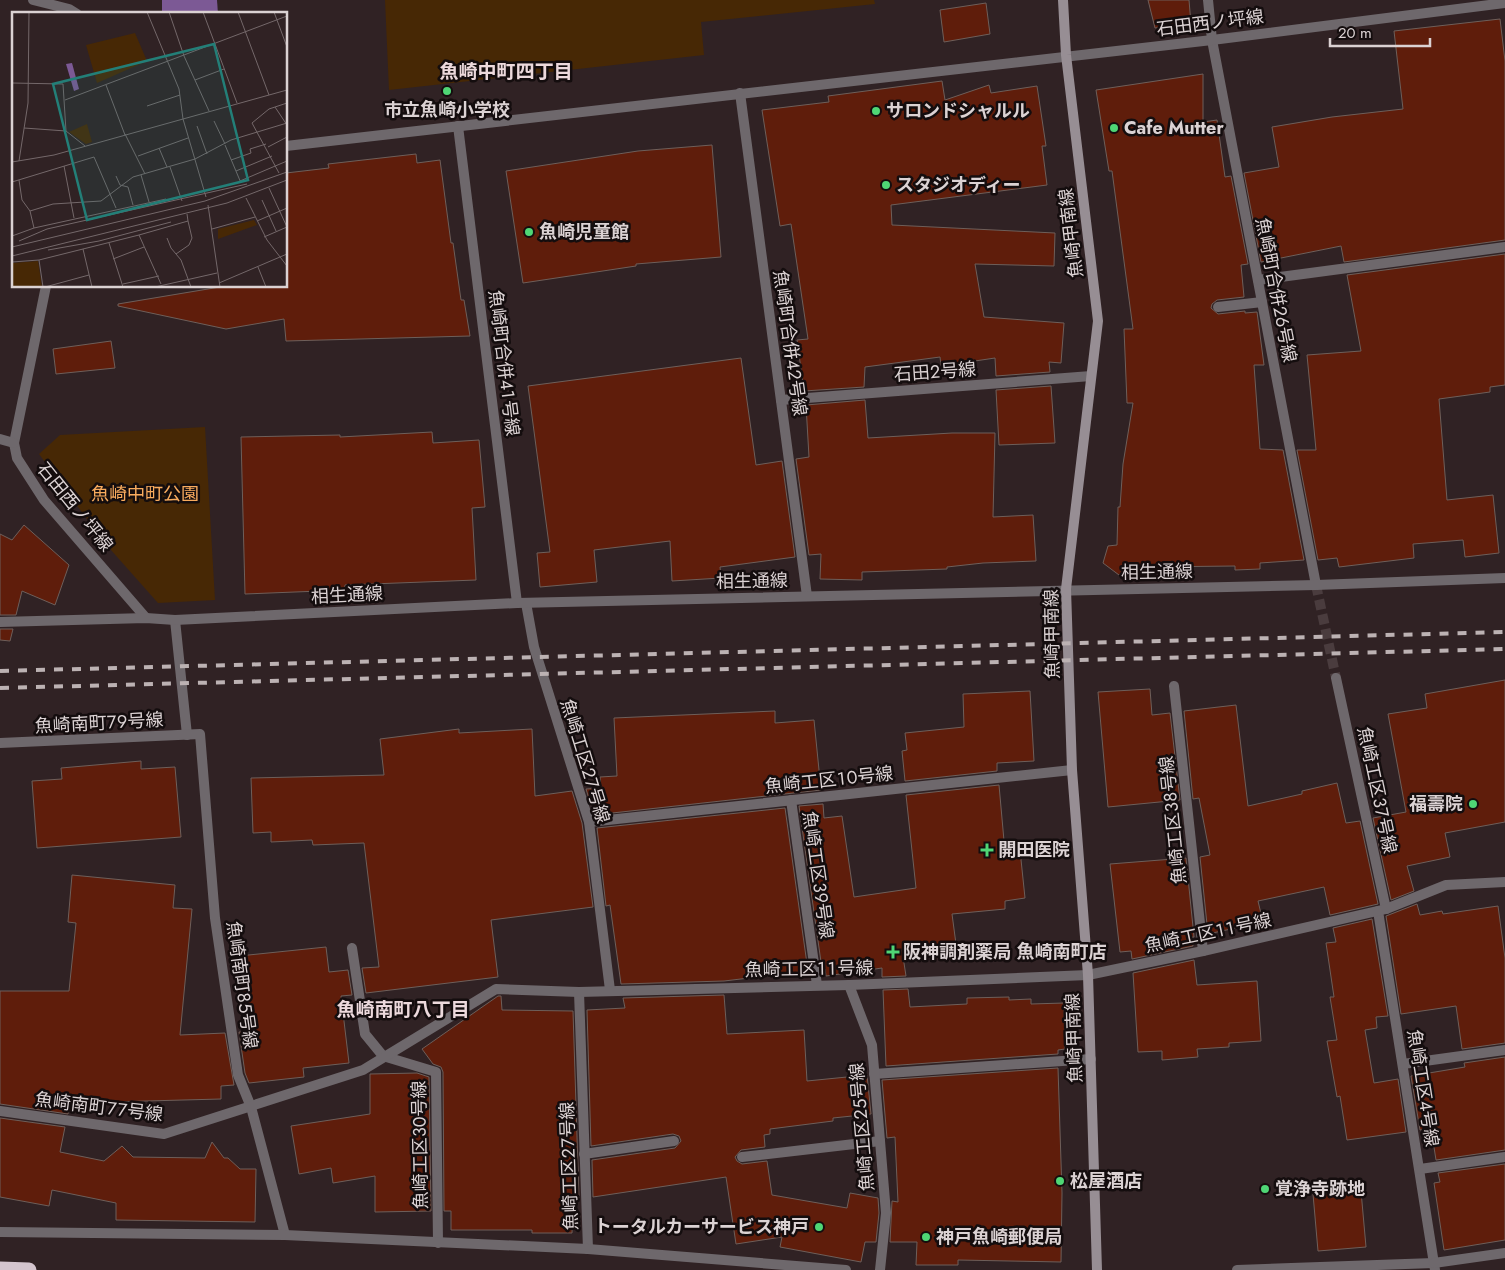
<svg xmlns="http://www.w3.org/2000/svg" width="1505" height="1270" viewBox="0 0 1505 1270" font-family="Jost,'Noto Sans JP',sans-serif">
	<style>
		.green { fill: #472805 }
		.water { fill: #7c5995 }
		.building { fill: #5f1d0b; stroke: #6e5f5a }
		.lines { fill: none; stroke-linecap: round; stroke-linejoin: round }
		.street-tunnel { stroke: #4a3c3e; stroke-width: 10; stroke-dasharray: 10 5; stroke-linecap: butt }
		.lane { stroke: #6e686c; stroke-width: 10 }
		.street { stroke: #6e686c; stroke-width: 10 }
		.secondary { stroke: #978e94; stroke-width: 10 }
		.highway { stroke: #d4c5ce; stroke-width: 15 }
		.rail { stroke: #bcb2b3; stroke-width: 4; stroke-dasharray: 9 9; stroke-linecap: butt }
		.poi-dot { fill: #4fd675; stroke: #140d0e; stroke-width: 2 }
		.labels { text-anchor: middle; dominant-baseline: central; stroke-width: 5; stroke-linejoin: round; paint-order: stroke }
		.street-label { font-size: 18px; fill: #dbd2d3; stroke: #140d0e }
		.poi-label { font-size: 18px; font-weight: bold; fill: #dbd2d3; stroke: #140d0e; text-anchor: start }
		.park-label { font-size: 18px; fill: #f8ab5e; stroke: #140d0e }
		.neighbourhood-label { font-size: 19px; font-weight: bold; fill: #ecd9dc; stroke: #140d0e }
		.inset-road { fill: none; stroke: #74686a; stroke-width: 1 }
		.view { fill: #237f78; fill-opacity: 0.15; stroke: #237f78; stroke-width: 2.5 }
		.inset-edge { fill: none; stroke: #dbd2d3; stroke-width: 2.5 }
	</style>
	<rect width="100%" height="100%" fill="#302224"/>
	<g class="green">
		<polygon points="385,0 874,0 875,4 701,22 704,55 389,90"/>
		<polygon points="205,427 215,600 158,603 103,541 39,454 60,435"/>
	</g>
	<polygon class="water" points="162,0 217,0 218,14 162,14"/>
	<g class="building">
		<polygon points="1148,0 1189,0 1191,24 1155,28"/>
		<polygon points="986,3 990,34 944,42 940,10"/>
		<polygon points="1500,19 1505,61 1505,240 1344,262 1341,246 1261,262 1244,173 1279,167 1272,127 1332,117 1403,109 1394,31"/>
		<polygon points="1203,74 1203,122 1217,120 1225,177 1231,176 1248,264 1241,265 1244,297 1217,300 1212,304 1211,308 1218,314 1245,311 1245,313 1257,312 1264,365 1254,365 1260,449 1283,450 1304,560 1260,563 1260,569 1235,570 1235,566 1145,567 1119,575 1103,563 1108,546 1117,545 1118,507 1120,507 1123,464 1133,403 1127,403 1124,329 1133,329 1112,171 1109,171 1096,90"/>
		<polygon points="942,81 945,100 989,85 991,93 1037,86 1046,146 1042,146 1047,185 891,205 892,225 1055,233 1054,266 975,264 984,317 1064,323 1061,363 1049,362 1050,372 996,376 995,358 941,366 940,357 865,367 864,387 804,391 797,340 808,339 791,224 780,226 762,110 829,102 828,96"/>
		<polygon points="712,145 721,257 636,264 636,266 523,283 506,171 638,151"/>
		<polygon points="416,154 417,163 440,160 451,243 453,243 461,300 464,300 470,336 286,341 284,319 226,329 118,306 118,304 226,286 286,286 286,173 329,168 328,164"/>
		<polygon points="1505,254 1505,385 1490,387 1490,392 1439,399 1447,500 1493,495 1499,553 1465,557 1463,540 1413,544 1414,558 1339,567 1337,558 1318,560 1297,450 1316,450 1307,355 1361,351 1347,275"/>
		<polygon points="111,341 115,368 56,374 53,349"/>
		<polygon points="741,358 756,465 782,461 795,557 720,567 721,578 672,581 670,541 594,550 597,582 540,587 537,553 550,552 528,386"/>
		<polygon points="1051,386 1055,443 999,445 996,390"/>
		<polygon points="865,400 868,438 952,433 995,433 993,517 1033,515 1036,561 983,563 947,567 947,569 862,572 862,580 820,579 821,554 809,555 796,459 809,457 806,405"/>
		<polygon points="432,432 433,443 479,440 485,507 472,508 476,580 345,585 345,590 245,594 241,437 340,435 340,437"/>
		<polygon points="24,525 69,565 55,605 22,591 16,615 0,615 0,534 12,540"/>
		<polygon points="0,629 13,629 10,641 0,640"/>
		<polygon points="1505,680 1505,822 1445,833 1450,857 1407,866 1414,891 1391,900 1373,818 1406,812 1388,714 1427,708 1425,694"/>
		<polygon points="1150,689 1152,715 1170,713 1180,800 1108,807 1098,692"/>
		<polygon points="1030,691 1034,761 997,763 997,771 905,781 902,751 907,750 905,733 964,727 963,694"/>
		<polygon points="1236,705 1248,806 1302,794 1302,791 1337,783 1346,823 1360,821 1378,904 1330,915 1324,887 1258,901 1263,922 1208,934 1200,857 1210,855 1199,798 1193,799 1184,711"/>
		<polygon points="775,711 775,723 814,720 821,790 594,815 586,789 601,788 600,777 617,776 614,718"/>
		<polygon points="459,729 459,733 532,729 535,796 572,791 582,823 593,907 491,920 498,977 366,993 362,968 379,967 364,843 313,845 312,840 271,842 271,832 253,833 251,778 384,775 380,739"/>
		<polygon points="141,761 141,769 175,767 181,837 37,848 32,781 62,779 61,768"/>
		<polygon points="999,785 1005,852 1020,850 1025,898 1005,901 1005,909 952,914 956,944 902,950 906,976 882,977 882,968 826,976 825,969 822,969 799,806 823,804 824,818 842,816 854,897 916,888 906,795"/>
		<polygon points="785,808 808,971 724,981 621,984 610,905 606,906 597,828"/>
		<polygon points="1186,858 1194,937 1192,937 1193,946 1132,959 1131,951 1120,952 1110,864"/>
		<polygon points="72,875 175,885 173,908 192,909 180,1035 225,1033 234,1085 221,1086 221,1099 70,1103 68,1114 0,1104 0,991 69,991 76,923 68,922"/>
		<polygon points="1417,904 1420,915 1442,911 1443,914 1498,906 1505,958 1505,1043 1462,1049 1456,1006 1401,1014 1386,916"/>
		<polygon points="1372,919 1388,1016 1376,1017 1377,1028 1365,1030 1374,1083 1398,1079 1406,1132 1347,1140 1340,1096 1337,1097 1327,1041 1337,1040 1330,997 1334,997 1326,943 1336,942 1333,928"/>
		<polygon points="326,947 329,972 348,970 352,995 341,996 349,1063 303,1068 304,1077 249,1083 245,1073 239,1032 247,1032 239,956"/>
		<polygon points="1194,960 1197,985 1257,981 1261,1041 1229,1043 1229,1047 1197,1049 1198,1057 1162,1060 1162,1051 1138,1052 1133,973"/>
		<polygon points="908,989 910,1007 967,1004 967,998 1009,997 1009,1000 1031,999 1031,1004 1064,1003 1065,1049 1058,1050 1058,1054 886,1066 883,990"/>
		<polygon points="724,995 727,1034 804,1030 807,1081 867,1075 871,1114 833,1118 833,1121 770,1129 770,1134 764,1135 765,1147 741,1150 735,1157 737,1161 742,1164 767,1161 772,1195 847,1208 850,1193 878,1198 879,1213 876,1242 865,1242 861,1262 780,1247 782,1237 736,1244 726,1177 593,1197 592,1160 675,1148 681,1141 679,1136 673,1134 591,1146 587,1010 625,1008 623,998"/>
		<polygon points="498,996 501,996 502,1010 573,1011 579,1199 573,1200 572,1233 532,1233 532,1230 451,1230 451,1211 444,1211 443,1072 441,1067 433,1064 422,1049"/>
		<polygon points="1505,1057 1505,1150 1436,1160 1431,1128 1420,1130 1411,1076 1465,1067 1464,1063"/>
		<polygon points="1058,1068 1062,1193 1061,1262 958,1260 958,1265 916,1265 917,1242 890,1242 892,1201 898,1202 895,1137 887,1138 882,1080"/>
		<polygon points="417,1073 429,1077 431,1211 375,1212 375,1176 333,1183 331,1168 299,1174 291,1126 370,1114 370,1074"/>
		<polygon points="0,1118 65,1127 60,1152 104,1161 122,1146 133,1157 205,1158 212,1142 224,1158 228,1158 240,1169 256,1169 255,1222 116,1220 116,1203 52,1190 49,1206 0,1197"/>
		<polygon points="1505,1164 1505,1240 1444,1250 1434,1183 1440,1182 1438,1173"/>
		<polygon points="1361,1191 1366,1247 1318,1251 1313,1194"/>
	</g>
	<g class="lines">
		<polyline class="street-tunnel" points="1316,585 1336,678"/>
		<g class="lane">
			<polyline points="740,93 807,596"/>
			<polyline points="1218,307 1262,302"/>
			<polyline points="874,1074 1091,1059"/>
			<polyline points="584,1154 674,1141"/>
			<polyline points="742,1157 880,1141"/>
			<polyline points="1237,1270 1434,1263"/>
		</g>
		<g class="street">
			<polyline points="33,0 69,9 77,14"/>
			<polyline points="1208,0 1212,40 1316,585"/>
			<polyline points="458,126 517,603"/>
			<polyline points="286,146 1212,40 1505,3"/>
			<polyline points="1258,280 1505,247"/>
			<polyline points="46,286 14,443 17,458 44,500 146,618"/>
			<polyline points="781,400 1091,376"/>
			<polyline points="0,439 14,443"/>
			<polyline points="526,603 534,647 589,822 610,990"/>
			<polyline points="175,620 187,735"/>
			<polyline points="0,622 146,618 175,620 517,603 1316,585 1505,578"/>
			<polyline points="1336,678 1386,909"/>
			<polyline points="1174,686 1203,951"/>
			<polyline points="0,743 200,734 215,918 238,1075 251,1107 285,1235"/>
			<polyline points="791,800 817,985"/>
			<polyline points="589,822 1072,770"/>
			<polyline points="1378,911 1435,1270"/>
			<polyline points="352,948 365,1034 383,1056 436,1072 438,1243"/>
			<polyline points="849,985 872,1045 886,1213 880,1270"/>
			<polyline points="579,992 588,1249"/>
			<polyline points="1403,1064 1505,1050"/>
			<polyline points="0,1111 164,1134 363,1070 496,989 579,992 849,985 1088,975 1203,951 1386,909 1446,885 1505,882"/>
			<polyline points="1420,1169 1505,1157"/>
			<polyline points="0,1232 285,1235 588,1249 846,1270"/>
			<polyline points="1434,1263 1505,1253"/>
		</g>
		<polyline class="secondary" points="1063,0 1066,55 1098,321 1066,589 1072,770 1088,975 1097,1270"/>
		<polyline class="highway" points="0,1269 29,1270"/>
		<g class="rail">
			<polyline points="0,671 1505,632"/>
			<polyline points="0,688 1505,649"/>
		</g>
	</g>
	<g class="poi-dot">
		<circle cx="447" cy="91" r="5"/>
		<circle cx="876" cy="111" r="5"/>
		<circle cx="1114" cy="128" r="5"/>
		<circle cx="886" cy="185" r="5"/>
		<circle cx="529" cy="232" r="5"/>
		<circle cx="1473" cy="804" r="5"/>
		<path d="M984.5 842.5h5v5h5v5h-5v5h-5v-5h-5v-5h5z"/>
		<path d="M890.5 944.5h5v5h5v5h-5v5h-5v-5h-5v-5h5z"/>
		<circle cx="1060" cy="1181" r="5"/>
		<circle cx="1265" cy="1189" r="5"/>
		<circle cx="819" cy="1227" r="5"/>
		<circle cx="926" cy="1237" r="5"/>
	</g>
	<g class="labels">
		<g class="street-label">
			<text transform="translate(1210 23) rotate(-7)">石田西ノ坪線</text>
			<text transform="translate(1071 233) rotate(-97)">魚崎甲南線</text>
			<text transform="translate(1276 290) rotate(79)">魚崎町合併２６号線</text>
			<text transform="translate(790 343) rotate(82)">魚崎町合併４２号線</text>
			<text transform="translate(504 363) rotate(83)">魚崎町合併４１号線</text>
			<text transform="translate(935 372) rotate(-4)">石田２号線</text>
			<text transform="translate(75 507) rotate(51)">石田西ノ坪線</text>
			<text transform="translate(1157 572) rotate(-1)">相生通線</text>
			<text transform="translate(752 581) rotate(-1)">相生通線</text>
			<text transform="translate(347 595) rotate(-3)">相生通線</text>
			<text transform="translate(1052 634) rotate(-91)">魚崎甲南線</text>
			<text transform="translate(99 723) rotate(-3)">魚崎南町７９号線</text>
			<text transform="translate(585 761) rotate(73)">魚崎工区２７号線</text>
			<text transform="translate(829 780) rotate(-6)">魚崎工区１０号線</text>
			<text transform="translate(1377 790) rotate(78)">魚崎工区３７号線</text>
			<text transform="translate(1173 820) rotate(-96)">魚崎工区３８号線</text>
			<text transform="translate(818 875) rotate(82)">魚崎工区３９号線</text>
			<text transform="translate(1208 933) rotate(-12)">魚崎工区１１号線</text>
			<text transform="translate(809 969) rotate(-1)">魚崎工区１１号線</text>
			<text transform="translate(242 985) rotate(82)">魚崎南町８５号線</text>
			<text transform="translate(1074 1038) rotate(-92)">魚崎甲南線</text>
			<text transform="translate(1423 1088) rotate(81)">魚崎工区４号線</text>
			<text transform="translate(99 1107) rotate(7)">魚崎南町７７号線</text>
			<text transform="translate(862 1127) rotate(-95)">魚崎工区２５号線</text>
			<text transform="translate(420 1145) rotate(-91)">魚崎工区３０号線</text>
			<text transform="translate(569 1166) rotate(-92)">魚崎工区２７号線</text>
		</g>
		<g class="poi-label">
			<text x="447" y="110" text-anchor="middle">市立魚崎小学校</text>
			<text x="886" y="111">サロンドシャルル</text>
			<text x="1124" y="128">Cafe Mutter</text>
			<text x="896" y="185">スタジオディー</text>
			<text x="539" y="232">魚崎児童館</text>
			<text x="1463" y="804" text-anchor="end">福壽院</text>
			<text x="998" y="850">開田医院</text>
			<text x="903" y="952">阪神調剤薬局 魚崎南町店</text>
			<text x="1070" y="1181">松屋酒店</text>
			<text x="1275" y="1189">覚浄寺跡地</text>
			<text x="809" y="1227" text-anchor="end">トータルカーサービス神戸</text>
			<text x="936" y="1237">神戸魚崎郵便局</text>
		</g>
		<g class="park-label">
			<text x="145" y="494">魚崎中町公園</text>
		</g>
		<g class="neighbourhood-label">
			<text x="506" y="71">魚崎中町四丁目</text>
			<text x="403" y="1009">魚崎南町八丁目</text>
		</g>
	</g>
	<g transform="translate(12 12)">
		<rect width="275" height="275" fill="#302224"/>
		<path d="M123 21 135 49 85 71 74 33ZM75 112 80 130 74 132 57 120ZM242 208 245 213 206 227V217ZM26 249 30 275H1V251Z" fill="#472805"/>
		<path d="M60 51 67 77 62 79 54 52Z" fill="#7c5995"/>
		<path class="inset-road" d="M135 0 167 77 171 107 194 185M157 0 172 44 197 99M191 0 225 91M226 0 257 83M262 0 275 35M183 68 212 57M0 71 51 72 54 119 73 134M94 73 113 123M53 88 275 4M135 94 168 83M263 95 275 113M202 109 213 132M185 114 195 142M12 116 54 119M113 122 133 162M213 133 229 171M256 135 275 125M147 136 155 155M126 144 176 126M219 148 239 141 238 137 254 132M7 149 16 91 17 0M0 150 42 143 275 78M52 154 62 206M158 155 170 189M224 159 260 144M267 161 240 111 257 97 275 91M129 163 137 190M104 164 108 173 116 175 121 193M7 168 10 188 18 199 22 216M228 169 275 149M0 170 82 145 104 196M257 176 275 215M234 186 255 228 275 254M250 188 264 219M196 193 208 275M18 199 41 192 89 189 121 165 183 147 219 128 275 111M245 209 275 196M200 217 243 205M127 223 149 272M0 224 22 216 154 187M252 225 275 215M155 226 159 236 169 248 179 275M7 229 35 217 235 172M97 231 111 275M0 235 193 189 275 160M71 237 80 275M36 238 87 229 159 210M164 242 177 233 180 226 176 209M0 244 215 191 275 168M101 247 132 235M27 248 31 275M0 250 27 248 127 223 176 209 175 202M246 255 254 275M207 271 275 242M111 272 147 264M33 275 77 263M143 275 205 261"/>
		<path class="view" d="M202 32 236 168 75 208 41 72Z"/>
		<rect width="275" height="275" class="inset-edge"/>
	</g>
	<path d="M1330 38v8h100v-8" fill="none" stroke="#dbd2d3" stroke-width="2.5"/>
	<text x="1338" y="38" font-size="15" fill="#dbd2d3" stroke="#140d0e" stroke-width="4" paint-order="stroke">20 m</text>
</svg>
